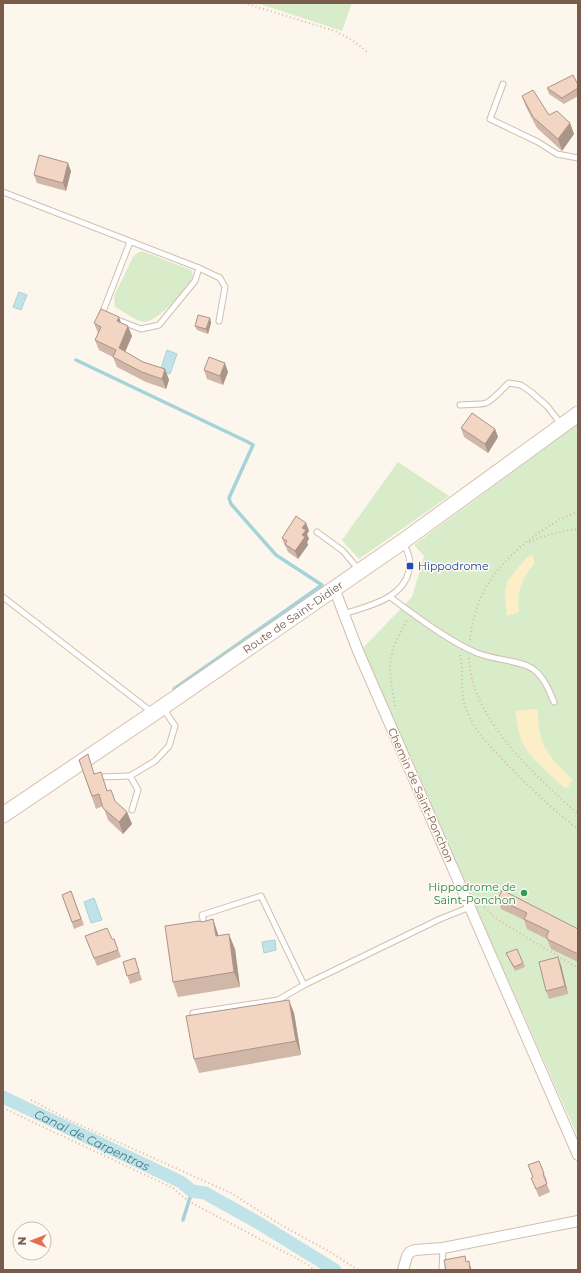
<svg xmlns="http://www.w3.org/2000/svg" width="581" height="1273" viewBox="0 0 581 1273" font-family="Montserrat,sans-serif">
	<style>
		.green { fill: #d8ecc9 }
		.sand { fill: #fcefc7 }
		.water { fill: #bfe3e8; stroke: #a5d3da }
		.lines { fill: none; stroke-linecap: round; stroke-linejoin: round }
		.stream { stroke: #a5d3da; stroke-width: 3.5 }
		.canal { stroke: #bfe3e8; stroke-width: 13 }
		.service-casing { stroke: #d1beb0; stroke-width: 7 }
		.minor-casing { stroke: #d1beb0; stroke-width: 12 }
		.secondary-casing { stroke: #d6c0b0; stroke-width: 17 }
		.path { stroke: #d9b8a5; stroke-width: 2; stroke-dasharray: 1 3; stroke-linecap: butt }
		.service { stroke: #fff; stroke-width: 5 }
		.minor { stroke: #fff; stroke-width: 10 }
		.secondary { stroke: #fff; stroke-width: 15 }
		.wall { fill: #d1b7a8 }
		.shaded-wall { fill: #aa9588 }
		.building { fill: #f3d5c3; stroke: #aa9588 }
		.transit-dot { fill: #1a4fb4; stroke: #fffaf3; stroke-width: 1.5 }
		.leisure-dot { fill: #2e9e5b; stroke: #fffaf3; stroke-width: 1.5 }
		.labels { text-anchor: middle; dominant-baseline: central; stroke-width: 3; stroke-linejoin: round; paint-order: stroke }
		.transit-label { font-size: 11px; fill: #164399; stroke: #fffaf3; text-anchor: start }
		.street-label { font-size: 11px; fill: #7a5c4d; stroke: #fffaf3 }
		.leisure-label { font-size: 11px; fill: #27864d; stroke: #fffaf3; text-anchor: end }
		.water-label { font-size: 12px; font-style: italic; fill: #437c86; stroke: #fffaf3 }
	</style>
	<rect width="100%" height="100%" fill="#fdf6ec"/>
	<g class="green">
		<polygon points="257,3 352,3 342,31"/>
		<path d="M142 251 191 270C193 273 193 275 192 278 189 289 157 321 145 322 138 322 122 311 115 307L114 296 133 257 137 253Z"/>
		<polygon points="578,424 578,1137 361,650 412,597 424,556 414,545"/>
		<polygon points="398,462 449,496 359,559 342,540"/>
	</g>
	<g class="sand">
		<path d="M532 554 535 563C522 578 516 592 519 612L507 616C506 605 503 591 508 580L527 557Z"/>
		<path d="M535 709 538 710C538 747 549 756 573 780L566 789C554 779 530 758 524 745 518 735 517 723 515 711Z"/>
	</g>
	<g class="water">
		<polygon points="19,292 27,295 21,310 13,307"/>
		<polygon points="167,350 177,354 170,374 160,371"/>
		<polygon points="94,898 102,920 91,923 84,902"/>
		<polygon points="275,940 276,950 264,953 262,942"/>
	</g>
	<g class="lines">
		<g class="stream">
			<polyline points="76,360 248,442 253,445 229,498 231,504 276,555 322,585 174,689"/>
			<polyline points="183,1220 192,1191"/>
		</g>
		<path class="canal" id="s1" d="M3 1097 181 1182 192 1191 205 1193 257 1222 335 1270"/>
		<g class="service-casing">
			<g id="service">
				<polyline points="503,84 490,119 538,142 557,154 578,158"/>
				<polyline points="3,192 199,268 195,281 159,325 141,329 115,319"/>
				<polyline points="199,268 220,278 225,287 219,321"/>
				<polyline points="104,315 102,314 130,242"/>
				<path d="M460 405C466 404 481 405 486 403 492 401 503 388 509 383L521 385 531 392 547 406 561 424"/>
				<polyline points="317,532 343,551 359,570"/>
				<polyline points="3,597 153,713"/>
				<path d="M390 597C416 616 448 641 477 653 494 660 520 660 533 669 544 677 549 690 554 702"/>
				<path d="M344 614C367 606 402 600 409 571 411 562 409 552 403 544"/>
				<polyline points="100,777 130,776"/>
				<polyline points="132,810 138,790 130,776 155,761 169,746 175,726 163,708"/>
				<polyline points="205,927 202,915 261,896 304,985"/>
				<polyline points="193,1013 278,1000 304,985 440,919 470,907"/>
				<polyline points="442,1270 443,1248"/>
			</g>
		</g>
		<g class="minor-casing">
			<g id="minor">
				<polyline points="334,588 358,651 578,1155"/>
				<polyline points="403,1270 407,1256 410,1252 415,1250 443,1248 578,1221"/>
			</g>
		</g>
		<g class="secondary-casing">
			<g id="secondary">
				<path id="s2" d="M3 815 154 713 402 542 578 414"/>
			</g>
		</g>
		<g class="path">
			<polyline points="244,3 335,31 355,42 367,52"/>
			<path d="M529 542C545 535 561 531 578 529"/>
			<path d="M470 640C472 621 477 603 486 587 504 556 544 524 578 512"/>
			<path d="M460 655C464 671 460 690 465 706 472 729 490 746 506 763 528 786 552 809 578 829"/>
			<path d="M469 658C471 719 536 776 578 814"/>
			<path d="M395 706C393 691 388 672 391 658 393 644 401 632 407 620"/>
			<polyline points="482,904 493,916 506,925 578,968"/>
			<polyline points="31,1100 71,1121 231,1193 281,1225 332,1253 358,1270"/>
			<polyline points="3,1108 173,1188 188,1201 307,1264 315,1270"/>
		</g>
		<use href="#service" class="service"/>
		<use href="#minor" class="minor"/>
		<use href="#secondary" class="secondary"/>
	</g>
	<g class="wall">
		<polygon points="578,85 578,96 564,104 549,94 547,88"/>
		<polygon points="522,96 549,115 570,123 574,134 562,151 537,128 526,107"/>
		<polygon points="71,171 66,191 37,183 34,175"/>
		<polygon points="210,318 211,323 208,334 197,330 195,326"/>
		<polygon points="94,323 121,323 132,336 125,352 143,362 165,369 169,380 166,389 146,382 117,367 113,357 99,350 95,340 98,333"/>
		<polygon points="204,370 228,372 223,385 207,379"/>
		<polygon points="461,428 495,429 498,437 488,453 464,437"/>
		<polygon points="306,523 309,531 307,534 309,539 307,542 308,545 298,559 288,552 286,547 285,546 282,538"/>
		<polygon points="79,760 95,774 115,801 127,812 132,824 123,834 108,820 103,806 96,809"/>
		<polygon points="71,891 84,925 74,929 62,895"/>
		<polygon points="498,899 578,929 578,962 551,949 547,939 527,929 524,920 501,909"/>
		<polygon points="213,919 218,936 235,949 240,987 178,997 173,982 202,922"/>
		<polygon points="85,936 112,939 114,939 121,957 97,966"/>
		<polygon points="517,949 525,967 515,971 506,953"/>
		<polygon points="135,958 142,980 130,984 123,962"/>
		<polygon points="561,965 568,994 549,999 546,991"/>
		<polygon points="294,1013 301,1055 199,1073 194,1059"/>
		<polygon points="539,1161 547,1181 546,1182 550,1192 539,1197 531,1178 533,1177 528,1165"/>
	</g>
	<g class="shaded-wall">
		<polygon points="570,123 574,134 562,151 558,139"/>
		<polygon points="68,163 71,171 66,191 63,183"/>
		<polygon points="119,317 123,328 117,321"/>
		<polygon points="210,318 211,323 208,334 206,329"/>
		<polygon points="128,326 132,336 122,359 119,348"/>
		<polygon points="225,363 228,372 223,385 220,376"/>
		<polygon points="165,369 169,380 166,389 162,379"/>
		<polygon points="495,429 498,437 488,453 485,444"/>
		<polygon points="306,523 309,531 307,534 309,539 307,542 308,545 298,559 295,551 302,535 302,528"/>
		<polygon points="127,812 132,824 123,834 119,822"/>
		<polygon points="213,919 218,934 221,951 216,936"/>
		<polygon points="229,934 235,949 240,987 234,972"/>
		<polygon points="558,957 561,965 568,994 565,986"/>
		<polygon points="289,1000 294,1013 301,1055 296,1041"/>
		<polygon points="469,1261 471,1268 472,1270 470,1270"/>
	</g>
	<g class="building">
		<polygon points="573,75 578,85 578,88 562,98 547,88"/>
		<polygon points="533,90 549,115 557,111 570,123 558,139 533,117 522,96"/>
		<polygon points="39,155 68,163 63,183 34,175"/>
		<polygon points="101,309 119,317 117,321 128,326 119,348 143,362 165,369 162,379 142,372 113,357 116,350 95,340 101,327 94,323"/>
		<polygon points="198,315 210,318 206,329 195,326"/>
		<polygon points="209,357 225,363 220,376 204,370"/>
		<polygon points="472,413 495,429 485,444 461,428"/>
		<polygon points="296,516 306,523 302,528 306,530 302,535 305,537 295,551 285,544 287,541 282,538"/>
		<polygon points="88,754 94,774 101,772 107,791 111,790 115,801 127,812 119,822 103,808 99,794 92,796 79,760"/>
		<polygon points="502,890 578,929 578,954 547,939 547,935 549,931 524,919 527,913 498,899"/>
		<polygon points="71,891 81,919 72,922 62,895"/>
		<polygon points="213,919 216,936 229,934 234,972 173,982 165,926 199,921 202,922"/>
		<polygon points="107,928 112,939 114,939 118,950 94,958 85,936"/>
		<polygon points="517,949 523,963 514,967 506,953"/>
		<polygon points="558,957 565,986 546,991 539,962"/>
		<polygon points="135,958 139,972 127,976 123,962"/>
		<polygon points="289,1000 296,1041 194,1059 186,1016"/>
		<polygon points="539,1161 544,1173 543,1174 547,1184 536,1189 531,1178 533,1177 528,1165"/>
		<polygon points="465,1256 466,1262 469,1261 470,1270 446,1270 444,1260"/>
	</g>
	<rect class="transit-dot" x="406" y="562" width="8" height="8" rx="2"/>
	<circle class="leisure-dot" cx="524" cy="893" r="4"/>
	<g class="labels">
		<g class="transit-label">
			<text x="418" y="566">Hippodrome</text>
		</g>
		<g class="street-label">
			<text stroke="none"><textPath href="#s2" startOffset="351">Route de Saint-Didier</textPath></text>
			<text transform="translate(421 795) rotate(66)">Chemin de Saint-Ponchon</text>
		</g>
		<g class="leisure-label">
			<text x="516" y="887">Hippodrome de<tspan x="516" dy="13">Saint-Ponchon</tspan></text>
		</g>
		<g class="water-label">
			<text stroke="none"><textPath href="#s1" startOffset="99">Canal de Carpentras</textPath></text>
		</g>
	</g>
	<rect width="581" height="1273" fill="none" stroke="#7a5c4d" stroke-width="8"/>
	<g transform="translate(32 1241) rotate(270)"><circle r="19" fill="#fffaf3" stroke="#cabbb1"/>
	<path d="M0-3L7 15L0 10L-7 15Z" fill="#e76f51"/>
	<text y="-6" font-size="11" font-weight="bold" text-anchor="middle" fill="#7a5c4d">N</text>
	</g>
</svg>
